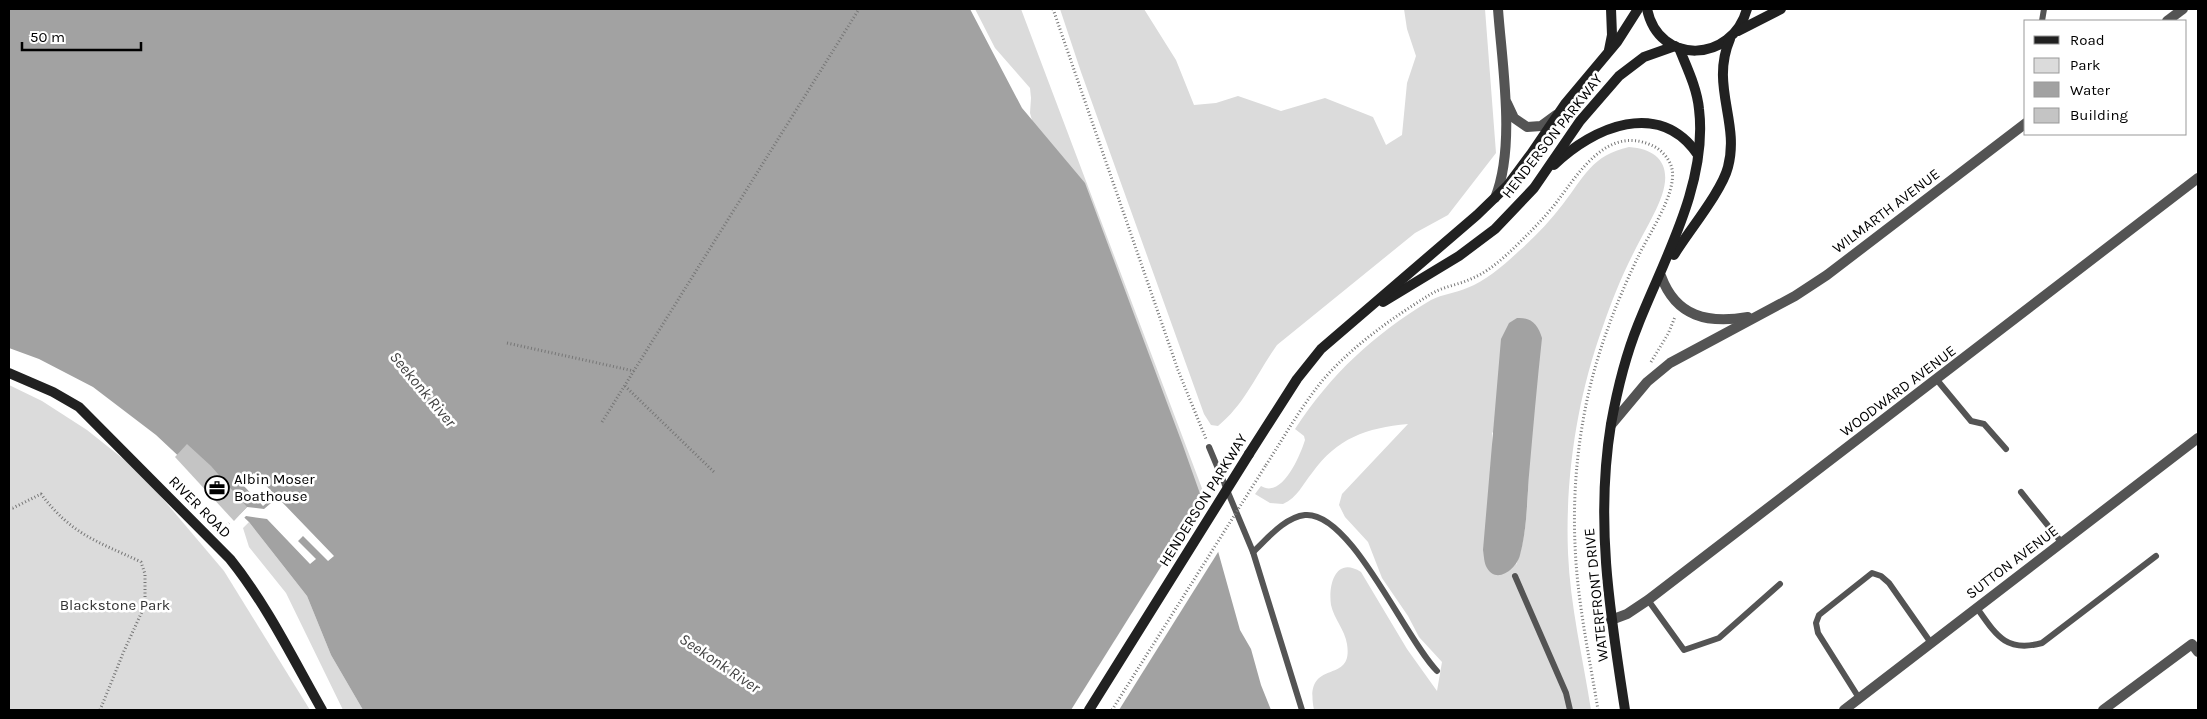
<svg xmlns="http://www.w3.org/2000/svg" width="2207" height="719" viewBox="0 0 2207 719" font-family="Karla,sans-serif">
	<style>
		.green { fill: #dbdbdb; fill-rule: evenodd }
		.water { fill: #a2a2a2 }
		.pier { fill: #fff }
		.building { fill: #c4c4c4 }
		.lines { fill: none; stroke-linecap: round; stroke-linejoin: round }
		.path { stroke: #767676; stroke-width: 3; stroke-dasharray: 1 2.5; stroke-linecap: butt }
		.lane { stroke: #545454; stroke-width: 6 }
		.street { stroke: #545454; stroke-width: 10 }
		.secondary { stroke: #212121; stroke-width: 10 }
		.path-bridge { stroke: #767676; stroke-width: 3; stroke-dasharray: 1 2.5; stroke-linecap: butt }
		.secondary-bridge { stroke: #212121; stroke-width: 10 }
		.labels { text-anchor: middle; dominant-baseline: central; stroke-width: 5; stroke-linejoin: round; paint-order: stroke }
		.street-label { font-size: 15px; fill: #000; stroke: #fff }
		.poi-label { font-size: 15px; fill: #000; stroke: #fff; text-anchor: start }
		.park-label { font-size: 15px; fill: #323232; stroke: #fff }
		.water-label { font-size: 16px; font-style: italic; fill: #434343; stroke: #fff }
	</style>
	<rect width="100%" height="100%" fill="#fff"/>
	<g class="green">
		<polygon points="975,9 1021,9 1206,499 1194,515 1033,124 1030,113 1031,98 1030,88 995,48"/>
		<path d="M1060 9H1144L1176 60 1194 105 1216 103 1238 96 1281 111 1325 98 1373 117 1386 145 1402 135 1407 83 1416 56 1407 29 1404 9H1485L1496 153 1448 215 1415 233 1277 345C1257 373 1245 404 1218 426L1211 425 1204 414 1081 72Z"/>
		<path d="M1629 147C1658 149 1672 165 1662 195 1655 215 1643 233 1634 252 1621 277 1611 303 1602 329 1577 399 1565 478 1568 553 1570 605 1583 659 1591 710H1314C1303 655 1354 687 1347 644 1345 630 1334 619 1331 605 1328 584 1336 556 1361 572L1407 649 1437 691 1442 662 1419 637 1408 616 1382 578 1368 542 1345 517 1339 505 1342 494 1408 424C1366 428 1337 438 1312 473 1302 485 1298 497 1283 504L1270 503 1255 494 1261 486C1282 499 1300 456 1305 440L1304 436 1295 429C1332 373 1373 335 1431 300 1443 294 1455 293 1467 288 1486 281 1504 265 1519 251 1535 237 1550 221 1563 204 1584 177 1592 155 1629 147ZM1492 432 1529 474C1527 504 1527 537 1516 565L1493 457Z"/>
		<polygon points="9,385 42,401 87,430 141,473 224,571 310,710 9,710"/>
		<polygon points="249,522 307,596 331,655 363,710 343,710 286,593 249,547 243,528"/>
	</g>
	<g class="water">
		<polygon points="9,9 970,9 1022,108 1085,183 1182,443 1209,519 1240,630 1251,649 1261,685 1271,710 363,710 331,655 307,596 249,522 156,435 93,387 39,359 9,348"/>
		<path d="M1517 318C1532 317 1538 325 1542 338 1537 384 1533 429 1529 475 1527 501 1527 529 1520 555 1517 568 1497 585 1487 568 1484 563 1484 556 1483 550L1501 339 1509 323Z"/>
	</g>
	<g class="pier">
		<polygon points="254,473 334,556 328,561 303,536 298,541 316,559 310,564 267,519 246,516 243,519 239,515 247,507 264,509 271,503 269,501 263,506 242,484"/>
		<polygon points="1204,498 1220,549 1119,710 1071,710"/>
	</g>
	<polygon class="building" points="187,444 211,466 247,507 234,521 175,457"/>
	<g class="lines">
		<g class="path">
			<polyline points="1053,9 1178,370 1206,439"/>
			<polyline points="507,343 634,371"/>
			<polyline points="1651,362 1668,334 1675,317"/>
			<polyline points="625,386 714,472"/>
			<polyline points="602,422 859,9"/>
			<path d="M1266 465C1284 437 1301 407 1322 381 1352 346 1392 318 1431 294 1444 286 1459 285 1473 278 1494 269 1513 249 1529 233 1540 222 1550 211 1559 199 1580 171 1608 126 1651 145 1661 149 1670 159 1672 169 1677 194 1648 235 1638 257 1624 286 1612 315 1602 345 1581 408 1572 478 1575 544 1577 600 1589 655 1598 710"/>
			<path d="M9 508H13L41 494C72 535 97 541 141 562L145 574V605L124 651 100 710"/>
			<polyline points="219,533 229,523"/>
		</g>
		<g class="lane">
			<polyline points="2042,21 2044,9"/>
			<polyline points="1937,380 1971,421 1984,424 2006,449"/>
			<polyline points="1209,447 1253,552 1302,710"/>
			<polyline points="2021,492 2062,543"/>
			<path d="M1253 552C1267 539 1285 517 1305 515 1351 511 1405 639 1437 671"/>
			<polyline points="1515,576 1566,693 1570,710"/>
			<polyline points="1648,600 1684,650 1719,638 1780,584"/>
			<path d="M1977 608C1996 635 2006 653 2042 643L2156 556"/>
			<polyline points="1859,698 1818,633 1816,623 1819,615 1872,573 1881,576 1889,583 1931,643"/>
		</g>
		<g class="street">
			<polyline points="2167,21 2183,9"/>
			<polyline points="1507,103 1514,118 1527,127 1541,126 1556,115"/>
			<path d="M1495 198C1516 146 1502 65 1498 9"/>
			<path d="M1661 276C1676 317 1708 324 1748 317"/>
			<polyline points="1611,425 1647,382 1670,363 1795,296 1827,275 2026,123"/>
			<polyline points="1611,620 1627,614 1648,600 2198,178"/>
			<polyline points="1844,710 2198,438"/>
			<polyline points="2103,710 2192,644 2198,652"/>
		</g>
		<g class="secondary">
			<path d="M1647 9C1659 66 1732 63 1747 9"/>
			<polyline points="1738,31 1781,9"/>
			<polyline points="1609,50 1612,35 1611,9"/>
			<path d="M1554 165C1593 127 1660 98 1698 155"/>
			<path d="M1674 255C1688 232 1722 191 1728 167 1740 122 1710 86 1730 39"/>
			<polyline points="1383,302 1459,256 1495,229 1534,188 1580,121 1619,76 1644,57 1675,46"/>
			<path d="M9 373 53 392 79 407 230 559C267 605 293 659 322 710"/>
			<polyline points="1249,454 1297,379 1321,349 1477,215 1508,185 1531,154 1565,104 1617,42 1638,9"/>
			<path d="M1625 710C1610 613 1595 522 1611 424 1617 391 1625 357 1638 325 1664 259 1708 183 1699 109 1697 88 1687 68 1679 48"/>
		</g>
		<polyline class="path-bridge" points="1112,710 1266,465"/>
		<polyline class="secondary-bridge" points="1089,710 1249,454"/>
	</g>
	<defs>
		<g id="office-ring" transform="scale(1.25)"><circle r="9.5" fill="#fff" stroke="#000" stroke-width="1.5"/><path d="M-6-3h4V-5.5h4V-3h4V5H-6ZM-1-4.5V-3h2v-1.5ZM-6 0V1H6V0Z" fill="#000"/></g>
	</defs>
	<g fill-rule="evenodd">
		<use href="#office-ring" x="217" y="488"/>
	</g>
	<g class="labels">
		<g class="street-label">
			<text transform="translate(1552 136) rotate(-52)">HENDERSON PARKWAY</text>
			<text transform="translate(1886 211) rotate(-37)">WILMARTH AVENUE</text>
			<text transform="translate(1898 391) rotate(-37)">WOODWARD AVENUE</text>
			<text transform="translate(1203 500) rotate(-58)">HENDERSON PARKWAY</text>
			<text transform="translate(200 507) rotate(45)">RIVER ROAD</text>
			<text transform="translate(2012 562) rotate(-37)">SUTTON AVENUE</text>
			<text transform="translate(1596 595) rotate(-96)">WATERFRONT DRIVE</text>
		</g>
		<g class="poi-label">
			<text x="234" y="479">Albin Moser<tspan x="234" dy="17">Boathouse</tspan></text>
		</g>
		<g class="park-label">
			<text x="115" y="605">Blackstone Park</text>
		</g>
		<g class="water-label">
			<text transform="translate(423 389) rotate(50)">Seekonk River</text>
			<text transform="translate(720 663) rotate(34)">Seekonk River</text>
		</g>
	</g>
	<rect width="2207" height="719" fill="none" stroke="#000000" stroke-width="20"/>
	<rect x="2024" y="20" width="162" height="115" fill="#ffffff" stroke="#999999"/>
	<rect x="2034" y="36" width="25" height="8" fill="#212121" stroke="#999999"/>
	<text x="2070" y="45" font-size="15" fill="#000000">Road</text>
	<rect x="2034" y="58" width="25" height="15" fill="#dbdbdb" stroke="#999999"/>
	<text x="2070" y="70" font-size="15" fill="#000000">Park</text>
	<rect x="2034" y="82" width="25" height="15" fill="#a2a2a2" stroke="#999999"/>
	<text x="2070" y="95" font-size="15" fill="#000000">Water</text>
	<rect x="2034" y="108" width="25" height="15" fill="#c4c4c4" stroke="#999999"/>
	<text x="2070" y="120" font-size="15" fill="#000000">Building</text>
	<path d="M22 42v8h119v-8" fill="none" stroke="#000000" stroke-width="2.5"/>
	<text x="30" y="42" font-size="15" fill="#000000" stroke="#ffffff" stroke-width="4" paint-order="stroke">50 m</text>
</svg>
